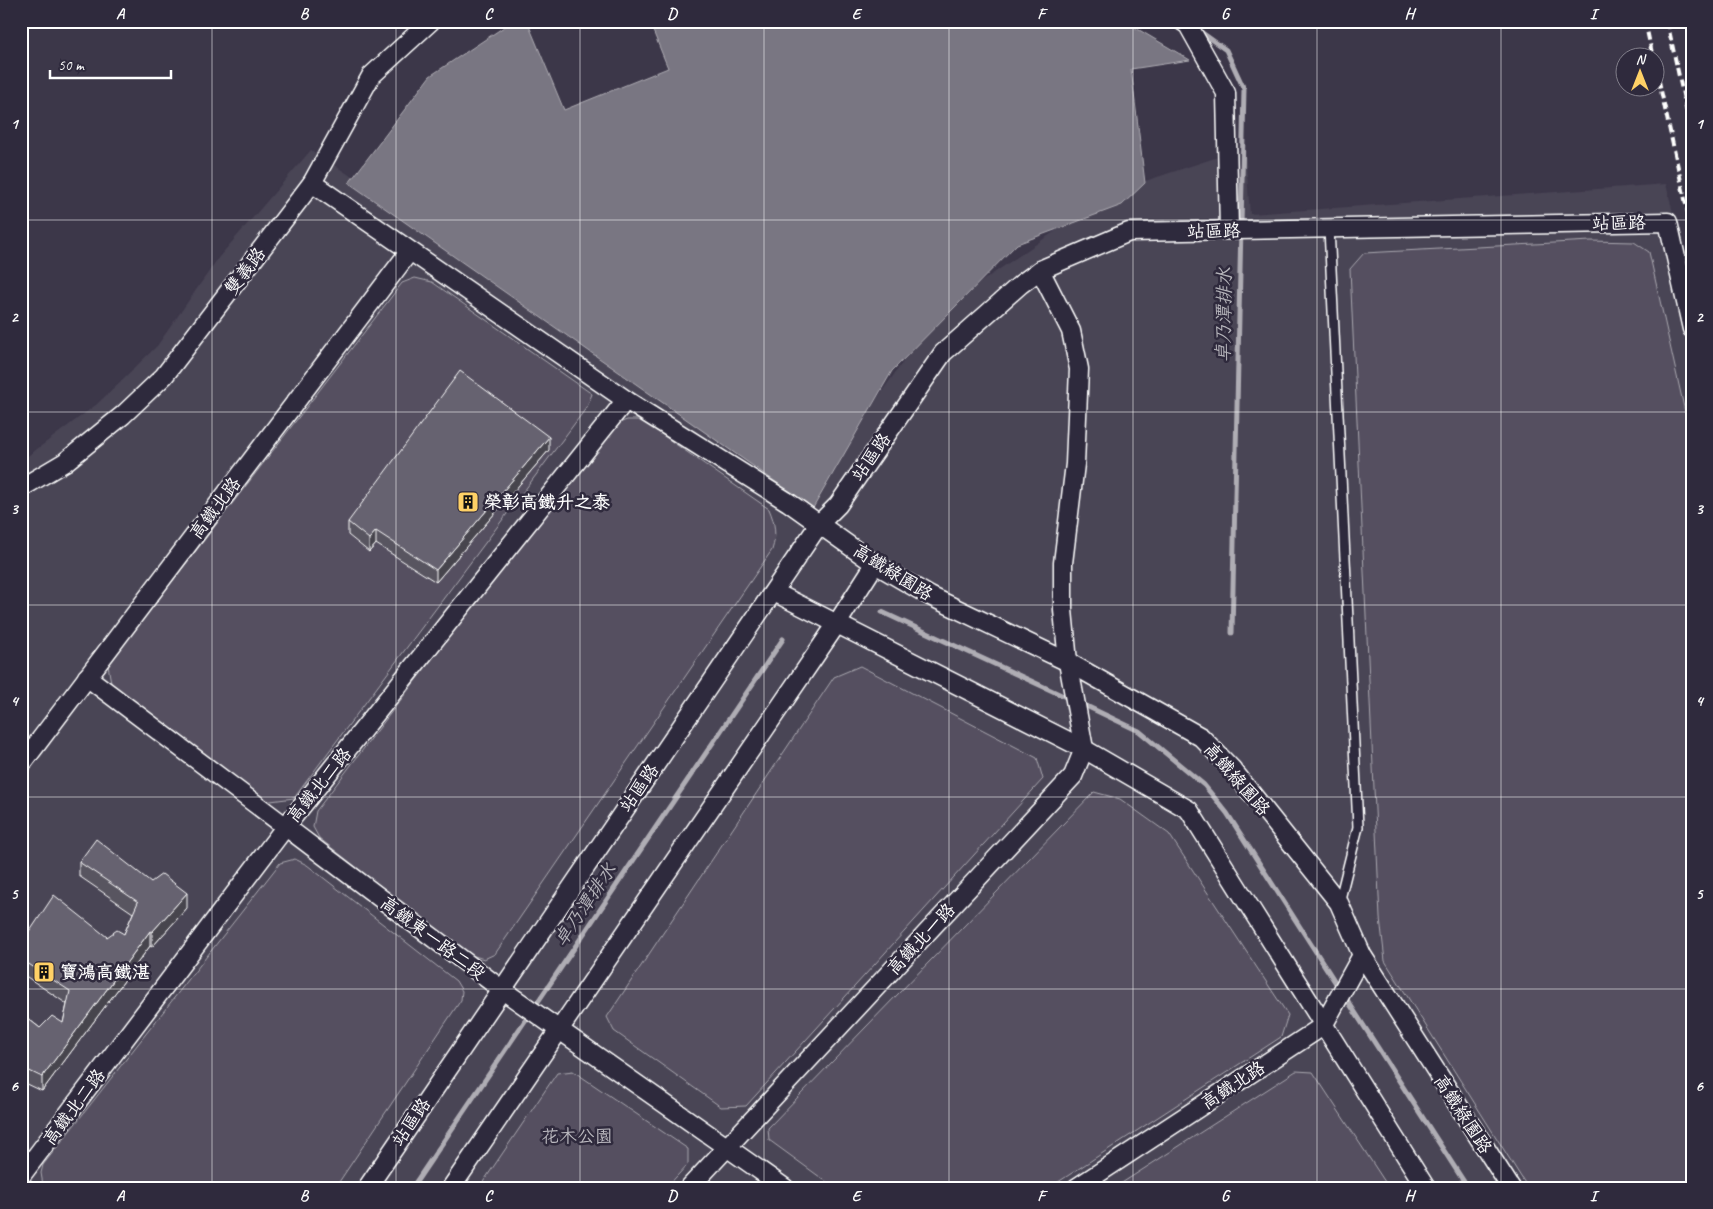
<svg xmlns="http://www.w3.org/2000/svg" width="1713" height="1209" viewBox="0 0 1713 1209" font-family="Caveat,'LXGW WenKai TC',sans-serif">
	<style>
		.built { fill: #494455 }
		.green { fill: #555060; stroke: #aaa8b0 }
		.water { fill: #797682; stroke: #afadb4 }
		.lines { fill: none; stroke-linecap: round; stroke-linejoin: round }
		.stream { stroke: #afadb4; stroke-width: 5 }
		.lane-casing { stroke: #fff; stroke-width: 12 }
		.street-casing { stroke: #fff; stroke-width: 21 }
		.lane { stroke: #2f2a3d; stroke-width: 9 }
		.street { stroke: #2f2a3d; stroke-width: 18 }
		.rail { stroke: #fff; stroke-width: 4; stroke-dasharray: 8 4; stroke-linecap: butt }
		.wall { fill: #585460; stroke: #fff }
		.shaded-wall { fill: #47454e; stroke: #fff }
		.building { fill: #666270; stroke: #fff }
		.grid { fill: none; stroke: #fff; stroke-width: 1; stroke-opacity: 0.55 }
		.labels { text-anchor: middle; dominant-baseline: central; stroke-width: 5; stroke-linejoin: round; paint-order: stroke }
		.street-label { font-size: 18px; fill: #fff; stroke: #2f2a3d }
		.poi-label { font-size: 18px; font-weight: bold; fill: #fff; stroke: #2f2a3d; text-anchor: start }
		.park-label { font-size: 18px; fill: #bbb9bf; stroke: #2f2a3d }
		.water-label { font-size: 19px; font-style: italic; fill: #b5b4ba; stroke: #2f2a3d }
		.neatline { fill: none; stroke: #fff; stroke-width: 2 }
		.grid-label { font-size: 16px; text-anchor: middle; font-weight: bold; fill: #fff }
	</style>
	<rect width="100%" height="100%" fill="#3c3749"/>
	<filter id="ink" filterUnits="userSpaceOnUse"><feTurbulence type="fractalNoise" baseFrequency=".02" numOctaves="2"/><feDisplacementMap in="SourceGraphic" scale="10" xChannelSelector="R" yChannelSelector="G"/><feConvolveMatrix kernelMatrix="1 2 1 2 8 2 1 2 1" color-interpolation-filters="sRGB"/></filter>
	<g filter="url(#ink)">
		<polygon class="built" points="1245,148 1250,214 1666,184 1692,291 1692,1188 21,1188 21,461 97,404 157,346 219,257 311,150 818,481 940,310 1112,192"/>
		<g class="green">
			<polygon points="1591,241 1634,242 1649,252 1692,443 1692,1188 1528,1188 1385,961 1380,918 1350,269 1364,253"/>
			<polygon points="415,278 432,282 592,394 587,407 294,798 263,802 112,689 108,665 402,283"/>
			<path d="M627 420H641L769 509C775 523 777 535 772 550L495 954 484 959 468 954 319 838 313 827 316 811 599 440 611 426Z"/>
			<polygon points="860,666 1037,758 1043,779 746,1106 721,1107 614,1031 607,1017 834,677"/>
			<polygon points="1094,792 1120,799 1169,834 1288,1015 1281,1037 1049,1188 835,1188 769,1140 768,1128"/>
			<polygon points="295,859 307,865 456,981 462,991 461,1000 335,1188 47,1188 43,1185 41,1173 43,1165 280,863"/>
			<polygon points="573,1071 688,1149 688,1164 666,1188 479,1188 557,1073"/>
			<polygon points="1296,1071 1313,1072 1389,1188 1114,1188"/>
		</g>
		<polygon class="water" points="513,21 527,21 564,110 668,68 649,21 1124,21 1190,60 1131,69 1145,183 1122,205 1017,244 892,371 813,508 349,183 430,76"/>
		<g class="lines">
			<g class="stream">
				<polyline points="1198,30 1226,50 1244,89 1232,633"/>
				<polyline points="882,612 1070,699"/>
				<polyline points="1080,703 1139,731 1204,785 1227,813 1339,988"/>
				<polyline points="1344,995 1468,1188"/>
				<polyline points="412,1188 783,639"/>
			</g>
			<g class="lane-casing">
				<polyline id="lane" points="1329,228 1358,827 1339,903"/>
			</g>
			<g class="street-casing">
				<g id="street">
					<polyline points="1182,21 1188,25 1226,93 1229,230"/>
					<polyline points="312,183 626,400 788,502 875,564 930,596 1068,662 1201,737 1232,769 1339,903 1362,955 1511,1188"/>
					<polyline points="21,488 65,462 123,415 164,376 312,183 371,76 431,21"/>
					<polyline points="774,592 1084,749 1189,810 1426,1188"/>
					<polyline points="87,677 501,989 785,1188"/>
					<polyline points="21,765 409,252"/>
					<polyline points="21,1176 286,826 626,400"/>
					<polyline points="367,1188 820,523 838,505 943,353 1021,284 1040,270 1129,232 1668,222 1692,329"/>
					<polyline points="451,1188 836,625 875,564"/>
					<polyline points="689,1188 1073,776 1084,749 1068,662 1063,610 1063,563 1075,464 1079,369 1071,331 1040,270"/>
					<polyline points="1076,1188 1323,1026 1362,955"/>
				</g>
			</g>
			<use href="#lane" class="lane"/>
			<use href="#street" class="street"/>
			<g class="rail">
				<polyline points="1645,21 1653,58"/>
				<polyline points="1667,21 1692,136"/>
				<polyline points="1656,68 1692,231"/>
			</g>
		</g>
		<g class="wall">
			<polygon points="549,450 436,582 376,544 369,552 348,535 348,522"/>
			<polygon points="79,862 151,882 187,908 152,947 150,946 42,1091 21,1081 21,1063 23,1059 21,1058 21,1013 40,1028 63,1023 67,1004 21,973 21,937 30,931 107,937 124,934 133,913 79,876"/>
		</g>
		<g class="shaded-wall">
			<polygon points="549,437 549,450 436,582 436,570"/>
			<polygon points="376,531 376,544 369,552 369,539"/>
			<polygon points="187,893 187,908 152,947 152,932"/>
			<polygon points="150,931 150,946 42,1091 42,1077"/>
		</g>
		<g class="building">
			<polygon points="460,371 549,437 436,570 376,531 369,539 348,522"/>
			<polygon points="96,839 151,882 162,874 187,893 152,932 150,931 42,1077 21,1067 21,1063 26,1047 21,1044 21,1013 40,1028 52,1016 63,1023 70,991 21,959 21,937 27,930 30,931 54,895 107,937 117,930 124,934 138,902 79,862"/>
		</g>
	</g>
	<path class="grid" d="M212 21V1188M396 21V1188M580 21V1188M764 21V1188M949 21V1188M1133 21V1188M1317 21V1188M1501 21V1188M21 220H1692M21 412H1692M21 605H1692M21 797H1692M21 989H1692"/>
	<defs>
		<g id="building-square" transform="scale(1.125)"><rect x="-9" y="-9" width="18" height="18" rx="4" fill="#ffd166" stroke="#2f2a3d"/><path d="M-4-6H4V6H1V3H-1V6H-4ZM-2.5-4.3h1.7v1.8h-1.7ZM.8-4.3h1.7v1.8H.8ZM-2.5-1h1.7V.8h-1.7ZM.8-1h1.7V.8H.8Z" fill="#111"/></g>
	</defs>
	<g fill-rule="evenodd">
		<use href="#building-square" x="468" y="502"/>
		<use href="#building-square" x="44" y="972"/>
	</g>
	<g class="labels">
		<g class="street-label">
			<text transform="translate(1619 223) rotate(-1)">站區路</text>
			<text transform="translate(1214 231) rotate(-1)">站區路</text>
			<text transform="translate(245 271) rotate(-53)">雙義路</text>
			<text transform="translate(871 457) rotate(-55)">站區路</text>
			<text transform="translate(215 508) rotate(-53)">高鐵北路</text>
			<text transform="translate(893 572) rotate(32)">高鐵綠園路</text>
			<text transform="translate(1237 779) rotate(49)">高鐵綠園路</text>
			<text transform="translate(319 785) rotate(-51)">高鐵北二路</text>
			<text transform="translate(639 788) rotate(-55)">站區路</text>
			<text transform="translate(433 938) rotate(37)">高鐵東一路二段</text>
			<text transform="translate(921 939) rotate(-47)">高鐵北一路</text>
			<text transform="translate(1233 1085) rotate(-33)">高鐵北路</text>
			<text transform="translate(74 1107) rotate(-53)">高鐵北二路</text>
			<text transform="translate(1463 1114) rotate(57)">高鐵綠園路</text>
			<text transform="translate(411 1122) rotate(-56)">站區路</text>
		</g>
		<g class="poi-label">
			<text x="484" y="502">榮彰高鐵升之泰</text>
			<text x="60" y="972">寶鴻高鐵湛</text>
		</g>
		<g class="park-label">
			<text x="577" y="1136">花木公園</text>
		</g>
		<g class="water-label">
			<text transform="translate(1224 315) rotate(-89)">卓乃潭排水</text>
			<text transform="translate(585 905) rotate(-56)">卓乃潭排水</text>
		</g>
	</g>
	<rect width="1713" height="1209" fill="none" stroke="#2f2a3d" stroke-width="55"/>
	<g transform="translate(1640 72)"><circle r="24" fill="#2f2a3d" stroke="#827f8b"/>
	<path d="M0-4L9 19L0 12L-9 19Z" fill="#ffd166"/>
	<text y="-8" font-size="14" font-weight="bold" text-anchor="middle" fill="#ffffff">N</text>
	</g>
	<path d="M50 70v8h121v-8" fill="none" stroke="#ffffff" stroke-width="2.5"/>
	<text x="58" y="70" font-size="15" fill="#ffffff" stroke="#2f2a3d" stroke-width="4" paint-order="stroke">50 m</text>
	<rect x="28" y="28" width="1658" height="1154" class="neatline"/>
	<g class="grid-label">
		<text x="120" y="19">A</text>
		<text x="304" y="19">B</text>
		<text x="488" y="19">C</text>
		<text x="672" y="19">D</text>
		<text x="856" y="19">E</text>
		<text x="1041" y="19">F</text>
		<text x="1225" y="19">G</text>
		<text x="1409" y="19">H</text>
		<text x="1593" y="19">I</text>
		<text x="14" y="129">1</text>
		<text x="1699" y="129">1</text>
		<text x="14" y="322">2</text>
		<text x="1699" y="322">2</text>
		<text x="14" y="514">3</text>
		<text x="1699" y="514">3</text>
		<text x="14" y="706">4</text>
		<text x="1699" y="706">4</text>
		<text x="14" y="899">5</text>
		<text x="1699" y="899">5</text>
		<text x="14" y="1091">6</text>
		<text x="1699" y="1091">6</text>
		<text x="120" y="1201">A</text>
		<text x="304" y="1201">B</text>
		<text x="488" y="1201">C</text>
		<text x="672" y="1201">D</text>
		<text x="856" y="1201">E</text>
		<text x="1041" y="1201">F</text>
		<text x="1225" y="1201">G</text>
		<text x="1409" y="1201">H</text>
		<text x="1593" y="1201">I</text>
	</g>
</svg>
